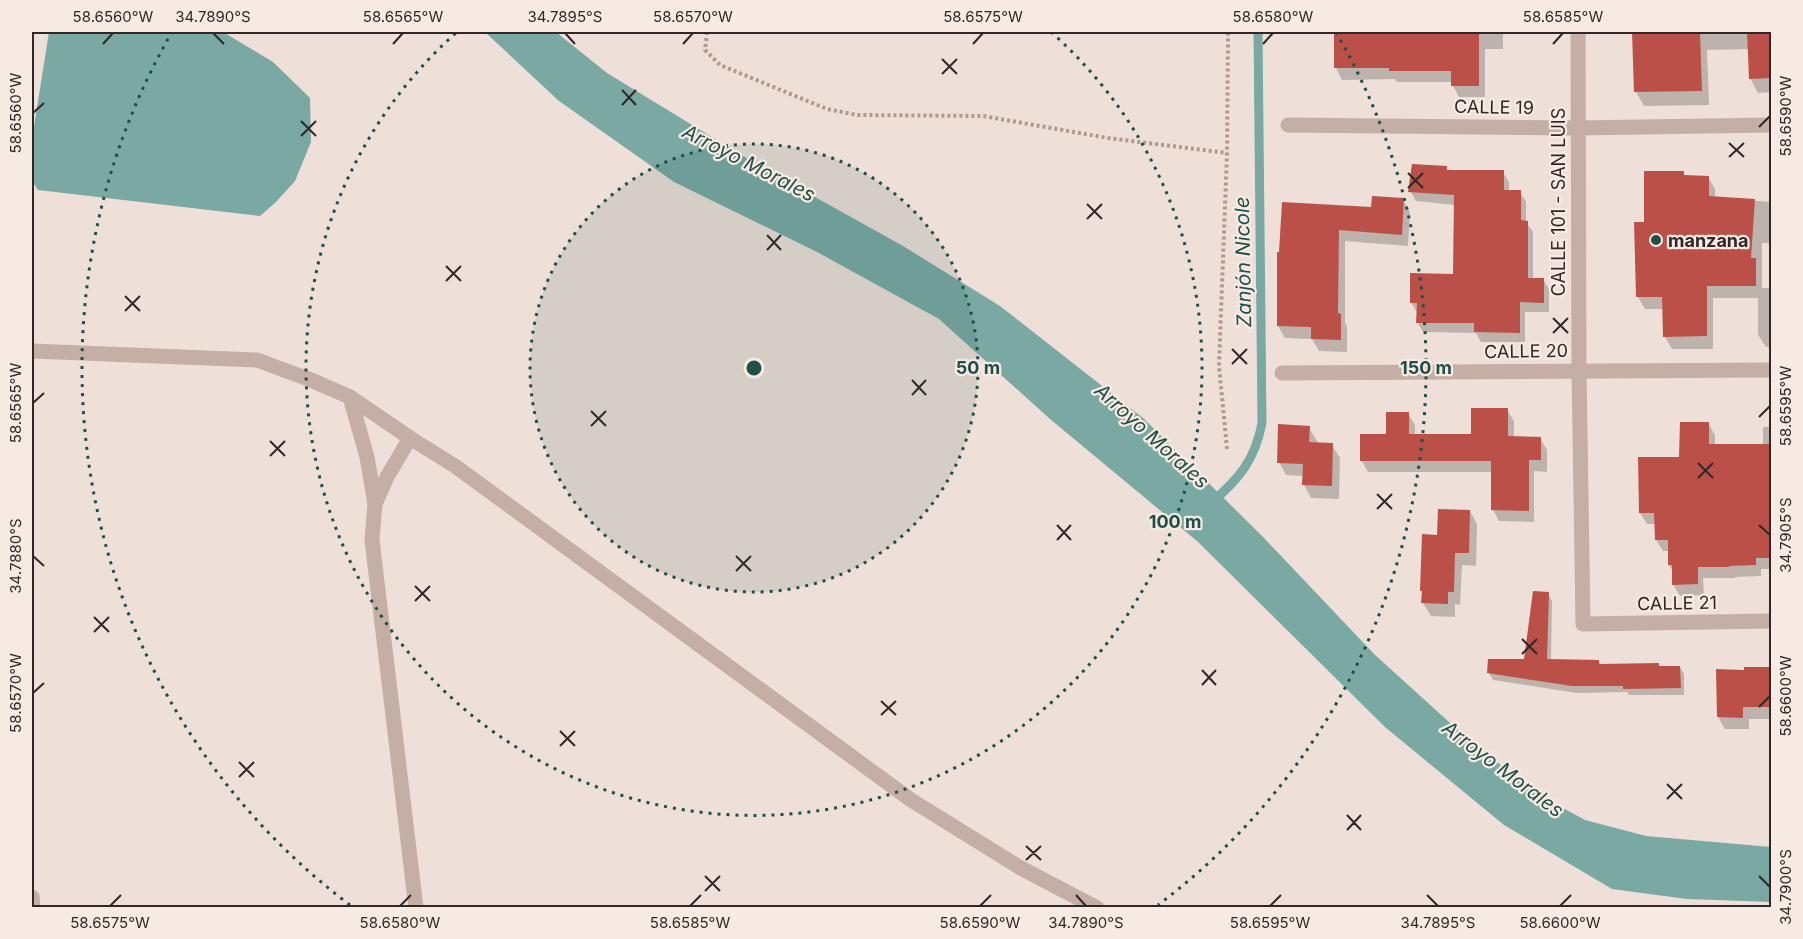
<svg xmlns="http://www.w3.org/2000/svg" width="1803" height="939" viewBox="0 0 1803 939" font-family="Inter,sans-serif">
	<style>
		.water { fill: #7aa8a2 }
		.shadow { fill: #0003 }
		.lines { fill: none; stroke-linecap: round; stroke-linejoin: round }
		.stream { stroke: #7aa8a2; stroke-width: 9 }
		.building { fill: #bb5049 }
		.path { stroke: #b09890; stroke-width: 4; stroke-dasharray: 3 3; stroke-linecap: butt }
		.minor { stroke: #c5aea5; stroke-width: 15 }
		.ticks { fill: none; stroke: #312726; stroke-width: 2 }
		.ring { fill: none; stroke: #1f4f49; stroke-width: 3; stroke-dasharray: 3 6 }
		.poi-dot { fill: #1f4f49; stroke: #f7eae3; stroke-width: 2 }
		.labels { text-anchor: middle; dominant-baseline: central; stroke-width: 4.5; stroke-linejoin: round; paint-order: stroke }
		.street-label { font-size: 18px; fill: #312726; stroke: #f7eae3 }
		.poi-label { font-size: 18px; font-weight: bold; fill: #312726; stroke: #f7eae3; text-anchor: start }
		.water-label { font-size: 20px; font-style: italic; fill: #1f4f49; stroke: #f7eae3 }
		.centre { fill: #1f4f49; stroke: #f7eae3; stroke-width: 3 }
		.ring-label { font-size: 18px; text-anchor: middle; font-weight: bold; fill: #1f4f49; stroke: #f7eae3; stroke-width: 4.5; stroke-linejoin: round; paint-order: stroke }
		.neatline { fill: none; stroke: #312726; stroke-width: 2 }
		.ticks-label { font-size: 15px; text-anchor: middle; fill: #312726 }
	</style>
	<rect width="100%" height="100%" fill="#eee0d8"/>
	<g class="water">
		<polygon points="49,32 223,32 273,62 310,98 311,142 295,181 276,202 260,216 38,190 32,181 32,139"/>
		<polygon points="485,32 556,32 607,73 761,167 903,246 1000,306 1143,418 1264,538 1374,654 1470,741 1539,795 1585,820 1646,836 1771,847 1771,902 1687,899 1612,889 1504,825 1385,727 1197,541 1050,419 939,319 817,252 674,182 559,101"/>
	</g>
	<g class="shadow">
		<polygon points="1335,32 1506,32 1506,34 1503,34 1503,49 1485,49 1485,97 1459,97 1453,86 1452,82 1397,82 1395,79 1342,80 1336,68"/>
		<polygon points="1633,32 1772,32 1772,92 1758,93 1750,78 1749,49 1707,50 1709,105 1644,106 1636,92"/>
		<polygon points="1446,168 1448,172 1503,172 1509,182 1509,191 1520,192 1526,202 1526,222 1533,232 1533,279 1543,279 1549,289 1549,312 1525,312 1525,342 1481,342 1476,333 1423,332 1417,322 1417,313 1411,302 1455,275 1455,205 1416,201 1410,191"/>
		<polygon points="1683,173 1685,177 1708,177 1715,189 1715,198 1772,202 1772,243 1762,243 1762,288 1772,288 1772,347 1766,347 1758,335 1758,298 1713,298 1713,349 1672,349 1665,337 1664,309 1645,309 1638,297 1646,223"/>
		<polygon points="1403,200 1410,212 1408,246 1345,241 1345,323 1347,327 1347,352 1319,351 1312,339 1285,338 1278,326 1279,254 1372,209"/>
		<polygon points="1507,410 1514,421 1514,438 1540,438 1547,450 1547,472 1534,471 1534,522 1499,521 1493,510 1493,472 1368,472 1362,461 1408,414 1415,425 1415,435 1472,436"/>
		<polygon points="1708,423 1715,435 1715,445 1763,445 1763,427 1772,427 1772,569 1761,569 1761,576 1735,577 1735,578 1703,578 1704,595 1680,596 1673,584 1673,572 1669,565 1669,551 1663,551 1656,540 1656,524 1647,524 1640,513 1639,458 1680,458"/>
		<polygon points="1309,428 1317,441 1317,444 1332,445 1340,458 1339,499 1311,498 1304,485 1304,476 1286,475 1279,462"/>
		<polygon points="1470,511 1477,524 1476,566 1462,565 1460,605 1455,604 1455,617 1431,616 1423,603 1423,594 1421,590 1439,536"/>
		<polygon points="1548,594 1552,601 1551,661 1599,661 1601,665 1658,665 1660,667 1680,667 1684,674 1684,695 1629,695 1627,692 1577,693 1493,680 1489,673 1525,661"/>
		<polygon points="1772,669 1772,719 1749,719 1749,729 1725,729 1718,717 1718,671"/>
	</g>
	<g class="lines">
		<path class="stream" d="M1211 503C1239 479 1255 460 1262 423L1258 32"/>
	</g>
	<g class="building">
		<polygon points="1334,32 1479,32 1479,86 1451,86 1451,71 1389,71 1389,68 1334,68"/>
		<polygon points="1632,32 1700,32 1702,91 1634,92"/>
		<polygon points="1747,32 1772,32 1772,78 1749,79"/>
		<polygon points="1412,164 1447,166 1447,170 1504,170 1504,190 1521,190 1521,220 1528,221 1528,278 1544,278 1544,303 1520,302 1520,333 1474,332 1474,323 1416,323 1417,303 1410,303 1410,273 1453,274 1454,195 1408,192"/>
		<polygon points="1644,171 1684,171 1684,175 1709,176 1709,196 1755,199 1751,258 1756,258 1756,286 1707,286 1707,336 1663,337 1662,297 1636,297 1634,222 1644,222"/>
		<polygon points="1372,196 1404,198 1402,235 1339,230 1338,313 1341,314 1341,340 1311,339 1311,327 1277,326 1277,252 1279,252 1282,202 1371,207"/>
		<polygon points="1471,408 1508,408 1508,436 1541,437 1541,460 1529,460 1529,511 1491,510 1491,461 1360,461 1360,434 1386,434 1386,412 1409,412 1409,434 1471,434"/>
		<polygon points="1680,422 1709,422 1709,444 1772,444 1772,558 1756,558 1756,565 1729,566 1729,567 1698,567 1698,584 1672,585 1672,565 1668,565 1668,540 1655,540 1654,513 1639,513 1638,457 1679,457"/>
		<polygon points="1278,424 1310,426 1309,442 1333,443 1332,486 1302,485 1303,464 1277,463"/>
		<polygon points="1438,509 1470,510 1469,553 1455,553 1454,592 1448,592 1448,604 1421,603 1422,591 1420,591 1422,534 1437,535"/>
		<polygon points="1533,591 1549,592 1547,659 1599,660 1599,664 1659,663 1659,666 1680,666 1681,688 1623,689 1623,686 1572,686 1487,673 1488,659 1524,659"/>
		<polygon points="1744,667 1772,667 1772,707 1743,707 1743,718 1717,717 1716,669 1744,670"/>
	</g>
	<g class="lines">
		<g class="path">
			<polyline points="707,32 705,50 720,65 827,109 857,115 983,116 1108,138 1227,153"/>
			<polyline points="1227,449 1219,366 1227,153 1228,32"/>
		</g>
		<g class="minor">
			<polyline points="1578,32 1579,370 1583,624 1772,621"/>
			<polyline points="1288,125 1577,128 1772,125"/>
			<polyline points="32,351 257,360 311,380 350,397 410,438 455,466 911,800 1019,867 1097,908"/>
			<polyline points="1282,373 1772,370"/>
			<polyline points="350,397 367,457 375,504"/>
			<polyline points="410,438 387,477 375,504 372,540 416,908"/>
			<polyline points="32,897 33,908"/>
		</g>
	</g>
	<path class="ticks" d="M213 33 224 44M565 33 575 44M103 44 113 33M393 44 403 33M683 44 693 33M973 44 983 33M1263 44 1273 33M1553 44 1563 33M942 59 957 74M942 74 957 59M622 90 636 105M622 105 636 90M33 113 44 103M301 121 316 136M1759 127 1770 116M301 136 316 121M1729 143 1744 157M1729 157 1744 143M1408 173 1423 188M1408 188 1423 173M1087 204 1102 219M1087 219 1102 204M767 235 781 250M767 250 781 235M446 266 461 281M446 281 461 266M125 296 140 311M125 311 140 296M1553 318 1568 333M1553 333 1568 318M1232 349 1247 364M1232 364 1247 349M912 380 926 395M912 395 926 380M33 403 44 393M591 411 606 426M1759 417 1770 406M591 426 606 411M270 441 285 456M270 456 285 441M1698 463 1713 478M1698 478 1713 463M1377 494 1392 509M1377 509 1392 494M1057 525 1071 540M1759 525 1770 535M1057 540 1071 525M33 556 44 566M736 556 751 571M736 571 751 556M415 586 430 601M415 601 430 586M94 617 109 632M94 632 109 617M1522 639 1537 654M1522 654 1537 639M1202 670 1216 685M1202 685 1216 670M33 693 44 683M881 701 896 715M1759 707 1770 696M881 715 896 701M560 731 575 746M560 746 575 731M239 762 254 777M239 777 254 762M1667 784 1682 799M1667 799 1682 784M1347 815 1361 830M1347 830 1361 815M1026 846 1041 860M1026 860 1041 846M705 876 720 891M1759 876 1770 887M705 891 720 876M1076 895 1086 906M1427 895 1438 906M110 906 121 895M400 906 411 895M690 906 701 895M980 906 991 895M1270 906 1281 895M1560 906 1571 895"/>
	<circle cx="754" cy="368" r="224" fill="#1f4f49" fill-opacity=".12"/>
	<g class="ring">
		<circle cx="754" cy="368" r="224"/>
		<path d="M1051 32A448 448 0 1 1 457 32"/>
		<path d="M350 905A672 672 0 0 1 172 32M1336 32A672 672 0 0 1 1158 905"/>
	</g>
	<circle class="poi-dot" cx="1656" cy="240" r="6"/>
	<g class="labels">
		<g class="street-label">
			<text transform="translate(1494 107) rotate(1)">CALLE 19</text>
			<text transform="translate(1558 202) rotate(-90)">CALLE 101 - SAN LUIS</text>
			<text transform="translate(1526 351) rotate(-1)">CALLE 20</text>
			<text transform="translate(1677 603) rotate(-1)">CALLE 21</text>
		</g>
		<g class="poi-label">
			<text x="1668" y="240">manzana</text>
		</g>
		<g class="water-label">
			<text transform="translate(749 163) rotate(27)">Arroyo Morales</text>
			<text transform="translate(1243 262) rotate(-91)">Zanjón Nicole</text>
			<text transform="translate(1152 436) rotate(42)">Arroyo Morales</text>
			<text transform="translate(1503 769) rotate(37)">Arroyo Morales</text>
		</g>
	</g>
	<circle cx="754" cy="368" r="9" class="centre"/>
	<g class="ring-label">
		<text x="978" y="374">50 m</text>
		<text x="1426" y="374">150 m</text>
		<text x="1175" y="528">100 m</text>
	</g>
	<rect width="1803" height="939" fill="none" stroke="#f7eae3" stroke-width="66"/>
	<rect x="33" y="33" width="1737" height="873" class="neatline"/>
	<g class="ticks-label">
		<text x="113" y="22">58.6560°W</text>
		<text x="213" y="22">34.7890°S</text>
		<text x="403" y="22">58.6565°W</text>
		<text x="565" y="22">34.7895°S</text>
		<text x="693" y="22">58.6570°W</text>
		<text x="983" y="22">58.6575°W</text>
		<text x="1273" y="22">58.6580°W</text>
		<text x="1563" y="22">58.6585°W</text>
		<text transform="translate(16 113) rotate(-90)" y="5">58.6560°W</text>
		<text transform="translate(1786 116) rotate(-90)" y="5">58.6590°W</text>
		<text transform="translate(16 403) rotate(-90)" y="5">58.6565°W</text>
		<text transform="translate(1786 406) rotate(-90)" y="5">58.6595°W</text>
		<text transform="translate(1786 535) rotate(-90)" y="5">34.7905°S</text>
		<text transform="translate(16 556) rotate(-90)" y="5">34.7880°S</text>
		<text transform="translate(16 693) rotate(-90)" y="5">58.6570°W</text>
		<text transform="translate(1786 696) rotate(-90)" y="5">58.6600°W</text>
		<text transform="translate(1786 887) rotate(-90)" y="5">34.7900°S</text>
		<text x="110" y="928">58.6575°W</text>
		<text x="400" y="928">58.6580°W</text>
		<text x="690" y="928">58.6585°W</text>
		<text x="980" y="928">58.6590°W</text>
		<text x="1086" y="928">34.7890°S</text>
		<text x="1270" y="928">58.6595°W</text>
		<text x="1438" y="928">34.7895°S</text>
		<text x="1560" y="928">58.6600°W</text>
	</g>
</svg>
